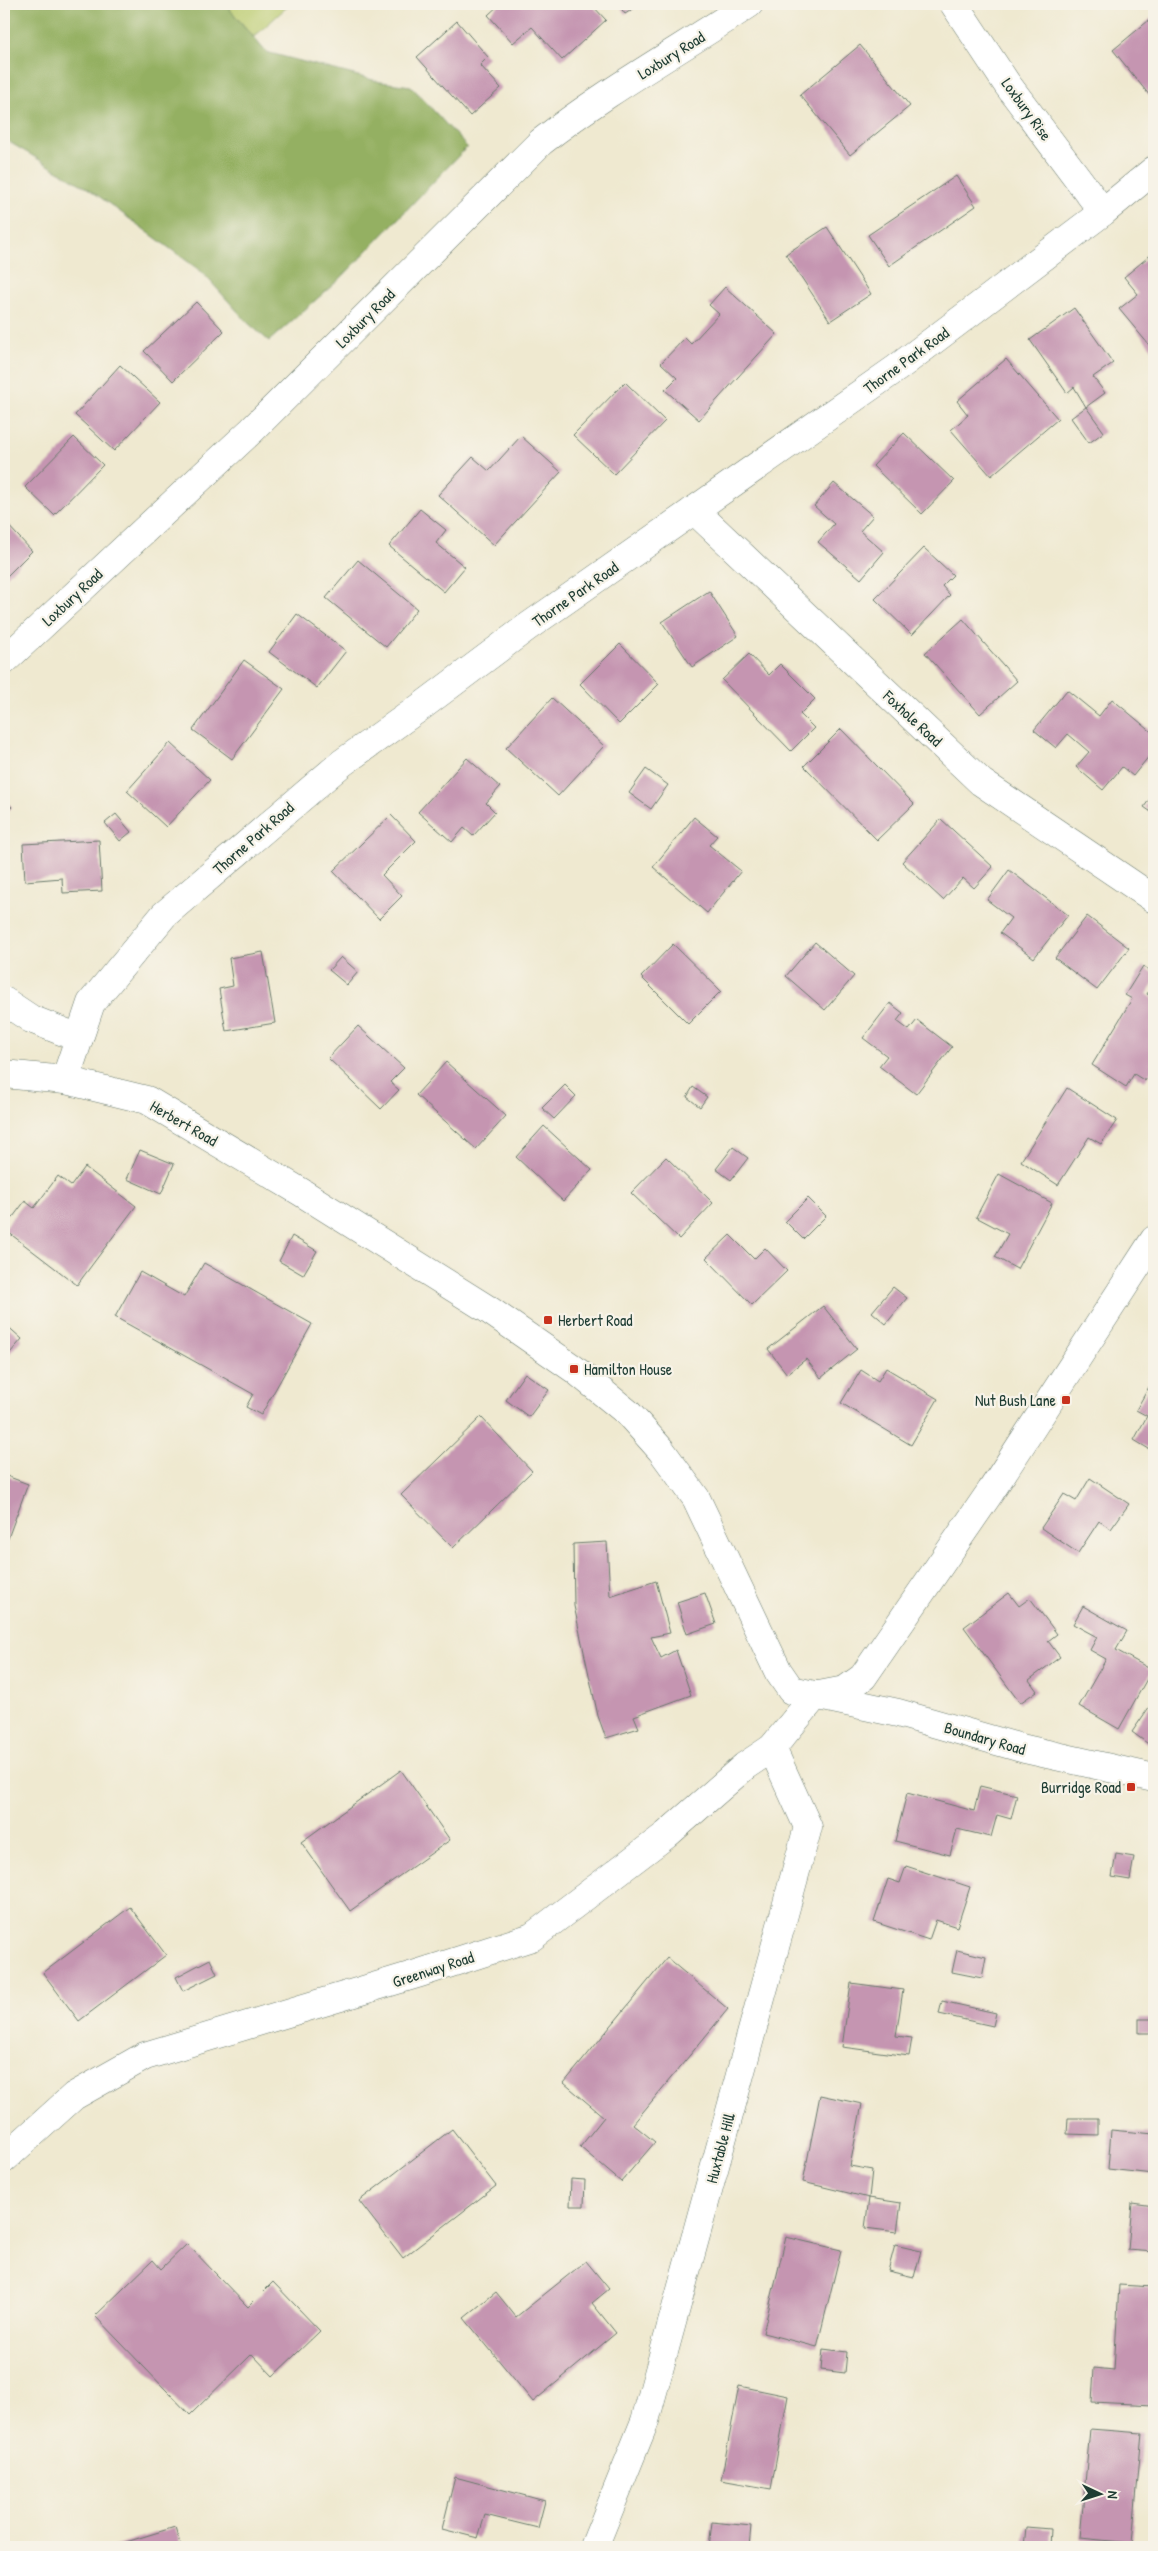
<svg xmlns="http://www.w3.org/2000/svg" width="1158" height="2551" viewBox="0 0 1158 2551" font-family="'Patrick Hand',sans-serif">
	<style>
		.green { fill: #bbcc6f; stroke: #6d8452 }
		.forest { fill: #94b062; stroke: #5a764b }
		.building { fill: #c595b1 }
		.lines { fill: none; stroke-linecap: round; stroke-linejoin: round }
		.minor-casing { stroke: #68796b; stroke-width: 29 }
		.minor { stroke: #fff; stroke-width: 28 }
		.poi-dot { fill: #c8321e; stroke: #f7f3e8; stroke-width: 2 }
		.labels { text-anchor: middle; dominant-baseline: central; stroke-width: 4.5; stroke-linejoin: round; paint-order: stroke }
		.street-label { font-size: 16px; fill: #1f3d34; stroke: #f7f3e8 }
		.poi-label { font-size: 16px; fill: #1f3d34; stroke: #f7f3e8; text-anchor: start }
	</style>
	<rect width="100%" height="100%" fill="#f7f3e8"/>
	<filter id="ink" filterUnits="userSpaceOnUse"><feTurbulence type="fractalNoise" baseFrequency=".02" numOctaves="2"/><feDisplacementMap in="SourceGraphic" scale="10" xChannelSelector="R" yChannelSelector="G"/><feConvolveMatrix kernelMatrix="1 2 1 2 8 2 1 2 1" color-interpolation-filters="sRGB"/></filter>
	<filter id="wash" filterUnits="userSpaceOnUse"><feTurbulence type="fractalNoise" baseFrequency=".0096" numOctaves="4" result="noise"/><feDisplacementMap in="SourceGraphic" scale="20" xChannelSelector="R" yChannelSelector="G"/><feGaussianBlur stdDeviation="1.12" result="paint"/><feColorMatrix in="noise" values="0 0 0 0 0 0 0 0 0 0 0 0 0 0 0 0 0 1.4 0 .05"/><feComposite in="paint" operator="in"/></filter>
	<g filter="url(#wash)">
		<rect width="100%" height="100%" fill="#efe9d0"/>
		<polygon class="green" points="225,4 290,4 254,37"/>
		<polygon class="forest" points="12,4 225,4 266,52 381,82 411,86 467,147 342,277 269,341 248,323 202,272 89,189 4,139 4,9"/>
		<g id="blocks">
			<g class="building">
				<polygon points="500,4 591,4 606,20 562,60 532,27 513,43 488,15"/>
				<polygon points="618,4 641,4 625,14"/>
				<polygon points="1154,16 1154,101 1113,50"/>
				<polygon points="457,21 488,57 480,65 501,88 470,116 417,57"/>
				<polygon points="860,45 910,106 850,155 800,95"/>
				<polygon points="956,176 976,206 889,266 868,235"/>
				<polygon points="827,227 871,294 830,321 786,254"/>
				<polygon points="1153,253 1154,254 1154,351 1119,309 1138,294 1124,277"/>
				<polygon points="725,287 777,334 699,420 665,390 677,378 661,363 685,338 691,344 719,314 709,305"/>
				<polygon points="196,302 224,331 173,381 144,351"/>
				<polygon points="1074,308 1113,363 1093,377 1105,393 1086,407 1074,387 1067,393 1030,340"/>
				<polygon points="1006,359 1058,419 991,476 951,430 968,415 957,401"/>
				<polygon points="120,365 160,402 114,451 75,415"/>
				<polygon points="625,382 665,421 614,474 573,435"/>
				<polygon points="1086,407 1104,432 1089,443 1071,418"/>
				<polygon points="904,433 954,481 922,514 873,466"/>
				<polygon points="521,436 561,472 494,545 438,495 473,457 489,471"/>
				<polygon points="74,437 103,465 54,515 25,487"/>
				<polygon points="834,483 873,516 860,531 884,552 861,579 818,542 834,524 814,506"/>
				<polygon points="420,509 446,530 436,543 465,567 444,592 389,546"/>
				<polygon points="5,522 32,551 4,579 4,523"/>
				<polygon points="924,548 953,575 942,586 950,595 912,635 875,599"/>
				<polygon points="358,560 417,609 386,647 326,598"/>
				<polygon points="709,591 738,636 692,667 662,622"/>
				<polygon points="297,614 346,651 317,688 269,652"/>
				<polygon points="963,619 1017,681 980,714 925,653"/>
				<polygon points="620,644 659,684 619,724 580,684"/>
				<polygon points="749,654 769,675 780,664 815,699 800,714 814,728 791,751 722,680"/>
				<polygon points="244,660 284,689 232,759 193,730"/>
				<polygon points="1067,690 1099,716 1112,699 1154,734 1154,750 1133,776 1122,767 1103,790 1076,767 1089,752 1068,734 1056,748 1034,730"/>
				<polygon points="552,698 604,746 558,796 506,748"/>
				<polygon points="841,729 914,804 877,840 804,766"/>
				<polygon points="170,743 210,780 166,827 127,791"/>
				<polygon points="467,758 500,787 486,803 495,812 473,836 464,828 452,842 418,812"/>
				<polygon points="646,769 668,785 651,809 629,793"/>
				<polygon points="1154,793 1154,814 1144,807"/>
				<polygon points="4,799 12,807 4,815"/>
				<polygon points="116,814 131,832 120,841 105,823"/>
				<polygon points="391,815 416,841 382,875 402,896 379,919 333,871"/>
				<polygon points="694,817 717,836 709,845 741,871 707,913 653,867"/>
				<polygon points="941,819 993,867 974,888 963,878 943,900 902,862"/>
				<polygon points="99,840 102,891 63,893 62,878 25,881 23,844"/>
				<polygon points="1009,870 1068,915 1034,958 1000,933 1011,918 987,900"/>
				<polygon points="1087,916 1129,948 1097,990 1055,958"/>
				<polygon points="815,942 854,976 825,1010 786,976"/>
				<polygon points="673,944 721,991 688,1024 641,977"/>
				<polygon points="263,952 275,1023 226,1031 219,989 233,986 229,958"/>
				<polygon points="341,957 358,972 347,985 329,970"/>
				<polygon points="1143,966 1154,973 1154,983 1147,994 1154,999 1154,1066 1145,1081 1134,1074 1126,1087 1092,1065 1132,999 1125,995"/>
				<polygon points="890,1003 903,1013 897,1021 909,1030 917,1020 952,1047 916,1094 879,1066 887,1056 863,1038"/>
				<polygon points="358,1026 404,1068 390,1082 399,1090 381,1109 328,1058"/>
				<polygon points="446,1062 506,1116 476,1149 416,1095"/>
				<polygon points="565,1085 576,1096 554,1119 542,1108"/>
				<polygon points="693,1087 707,1097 700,1107 687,1097"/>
				<polygon points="1067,1088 1117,1120 1101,1144 1089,1137 1058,1185 1021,1161"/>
				<polygon points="544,1126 592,1170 563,1201 516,1157"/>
				<polygon points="733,1147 748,1158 731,1180 716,1169"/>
				<polygon points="140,1150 174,1164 161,1194 127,1179"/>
				<polygon points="666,1157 713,1203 679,1239 631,1193"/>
				<polygon points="85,1167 136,1206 77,1285 4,1229 25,1201 34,1208 58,1176 71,1186"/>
				<polygon points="999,1174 1052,1203 1017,1269 995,1257 1008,1234 976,1217"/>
				<polygon points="808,1198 826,1216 803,1239 785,1221"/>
				<polygon points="730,1235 754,1259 765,1248 787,1271 752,1305 706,1258"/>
				<polygon points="292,1236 317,1251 303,1275 279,1261"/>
				<polygon points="204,1263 312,1324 261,1415 246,1407 253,1394 115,1317 140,1272 184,1297"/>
				<polygon points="893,1287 907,1298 886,1324 872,1312"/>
				<polygon points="823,1306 857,1349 821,1378 806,1359 787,1374 768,1349"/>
				<polygon points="4,1323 22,1339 4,1360"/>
				<polygon points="886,1368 938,1399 911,1445 841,1403 861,1370 878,1381"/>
				<polygon points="525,1373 549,1390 529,1417 506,1400"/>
				<polygon points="1154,1378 1154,1452 1134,1440 1147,1416 1136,1410"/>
				<polygon points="481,1417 532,1471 453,1548 401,1495"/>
				<polygon points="4,1475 28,1484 4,1549"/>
				<polygon points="1090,1478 1129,1504 1111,1529 1099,1521 1078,1553 1041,1528 1064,1494 1076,1501"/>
				<polygon points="607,1542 610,1596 656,1581 670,1633 651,1637 661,1658 676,1650 691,1695 634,1716 639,1728 606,1738 598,1716 574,1606 573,1544"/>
				<polygon points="705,1593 716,1624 687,1634 677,1602"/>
				<polygon points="1009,1593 1019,1606 1030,1598 1057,1634 1048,1641 1060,1657 1029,1680 1037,1691 1020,1703 964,1627"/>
				<polygon points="1083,1606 1127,1631 1116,1650 1152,1670 1119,1729 1079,1706 1106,1659 1090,1650 1097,1637 1073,1624"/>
				<polygon points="1154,1700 1154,1741 1151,1746 1132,1732"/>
				<polygon points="401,1770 450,1840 350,1911 301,1842"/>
				<polygon points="980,1786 1017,1795 1011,1819 997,1815 991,1837 957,1829 950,1855 895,1841 907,1793 974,1811"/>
				<polygon points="1116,1854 1134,1857 1130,1880 1112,1877"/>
				<polygon points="906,1866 970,1887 957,1927 936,1920 929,1940 874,1922 888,1879 900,1883"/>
				<polygon points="130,1907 166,1955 79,2021 43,1973"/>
				<polygon points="957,1950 986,1957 982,1978 952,1972"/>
				<polygon points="667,1958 728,2009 633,2124 655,2142 621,2182 580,2147 604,2117 564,2083"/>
				<polygon points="210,1959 217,1974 183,1991 176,1977"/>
				<polygon points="851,1983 903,1990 896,2036 912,2038 909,2056 842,2047"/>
				<polygon points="942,2001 996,2013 993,2026 939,2014"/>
				<rect x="1139" y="2019" width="15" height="14"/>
				<polygon points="820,2095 862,2104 850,2166 872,2170 869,2198 803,2182"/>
				<polygon points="1068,2118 1098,2118 1098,2135 1067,2134"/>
				<polygon points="452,2129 496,2186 403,2258 359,2201"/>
				<polygon points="1111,2130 1154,2134 1154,2174 1108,2169"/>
				<polygon points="571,2179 585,2180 584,2206 570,2206"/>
				<polygon points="869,2198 901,2203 897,2232 865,2228"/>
				<polygon points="1132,2203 1154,2206 1154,2252 1128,2250"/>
				<polygon points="786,2237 841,2250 817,2347 763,2333"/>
				<polygon points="187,2244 248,2307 273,2282 320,2331 273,2376 252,2354 190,2415 95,2316 153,2260 161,2269"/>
				<polygon points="895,2245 921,2251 914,2277 888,2271"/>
				<polygon points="586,2261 609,2289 592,2303 616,2333 533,2402 464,2318 496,2292 516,2317"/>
				<polygon points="1119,2285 1154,2287 1154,2405 1092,2402 1094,2368 1114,2370"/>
				<polygon points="823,2349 847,2352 845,2373 821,2370"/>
				<polygon points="739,2386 788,2396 771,2489 721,2480"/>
				<polygon points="1090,2429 1142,2433 1132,2543 1080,2538"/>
				<polygon points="455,2477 545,2501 538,2528 485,2515 478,2538 442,2529"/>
				<polygon points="712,2522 751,2526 749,2547 709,2547"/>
				<polygon points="175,2527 181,2547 110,2547"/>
				<polygon points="1026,2527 1051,2529 1050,2547 1024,2547"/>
			</g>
		</g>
	</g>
	<g filter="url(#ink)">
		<use href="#blocks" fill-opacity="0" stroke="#68796b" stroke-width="1"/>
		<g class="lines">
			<g class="minor-casing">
				<g id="minor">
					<polyline points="954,4 1007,84 1103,212"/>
					<polyline points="694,510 981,782 1154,899"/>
					<path d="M4 661 252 430 541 142C606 91 680 50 749 4"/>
					<polyline points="4,1001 31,1019 79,1038"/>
					<polyline points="4,1074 65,1080 147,1100 301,1192 489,1310 574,1369 628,1413 661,1450 696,1498 778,1671 791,1690 898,1713 1025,1749 1154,1778"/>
					<polyline points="65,1080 91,1003 164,915 342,763 422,706 526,628 897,368 1103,212 1154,170"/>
					<polyline points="819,1695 845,1690 863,1677 991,1491 1154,1240"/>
					<polyline points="4,2159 74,2096 145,2056 420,1973 532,1937 666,1835 745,1766 772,1748 815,1696"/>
					<polyline points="594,2547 645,2421 808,1827 772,1748"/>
				</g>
			</g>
			<use href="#minor" class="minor"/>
		</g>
	</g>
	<g class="poi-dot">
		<rect x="543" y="1315" width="10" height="10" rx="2.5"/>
		<rect x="569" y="1364" width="10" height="10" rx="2.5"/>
		<rect x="1061" y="1395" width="10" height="10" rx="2.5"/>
		<rect x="1126" y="1782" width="10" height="10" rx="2.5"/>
	</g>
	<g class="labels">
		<g class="street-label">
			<text transform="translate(671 55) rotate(-32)">Loxbury Road</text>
			<text transform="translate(1027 109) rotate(54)">Loxbury Rise</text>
			<text transform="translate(365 318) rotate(-45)">Loxbury Road</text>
			<text transform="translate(906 360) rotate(-36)">Thorne Park Road</text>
			<text transform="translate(575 594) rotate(-35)">Thorne Park Road</text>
			<text transform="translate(72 597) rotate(-43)">Loxbury Road</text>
			<text transform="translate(913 718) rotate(43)">Foxhole Road</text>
			<text transform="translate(253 838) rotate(-41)">Thorne Park Road</text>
			<text transform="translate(184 1123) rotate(30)">Herbert Road</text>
			<text transform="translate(985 1738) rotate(16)">Boundary Road</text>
			<text transform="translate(433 1969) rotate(-18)">Greenway Road</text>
			<text transform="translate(720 2148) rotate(-75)">Huxtable Hill</text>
		</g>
		<g class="poi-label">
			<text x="558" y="1320">Herbert Road</text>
			<text x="584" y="1369">Hamilton House</text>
			<text x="1056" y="1400" text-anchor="end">Nut Bush Lane</text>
			<text x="1121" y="1787" text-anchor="end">Burridge Road</text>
		</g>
	</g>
	<rect width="1158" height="2551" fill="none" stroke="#f7f3e8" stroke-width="20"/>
	<g transform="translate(1100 2494) rotate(94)" stroke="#f7f3e8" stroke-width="4" paint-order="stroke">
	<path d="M0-4L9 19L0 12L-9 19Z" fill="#1f3d34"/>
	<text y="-8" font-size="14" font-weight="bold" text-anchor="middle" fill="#1f3d34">N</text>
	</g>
</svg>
